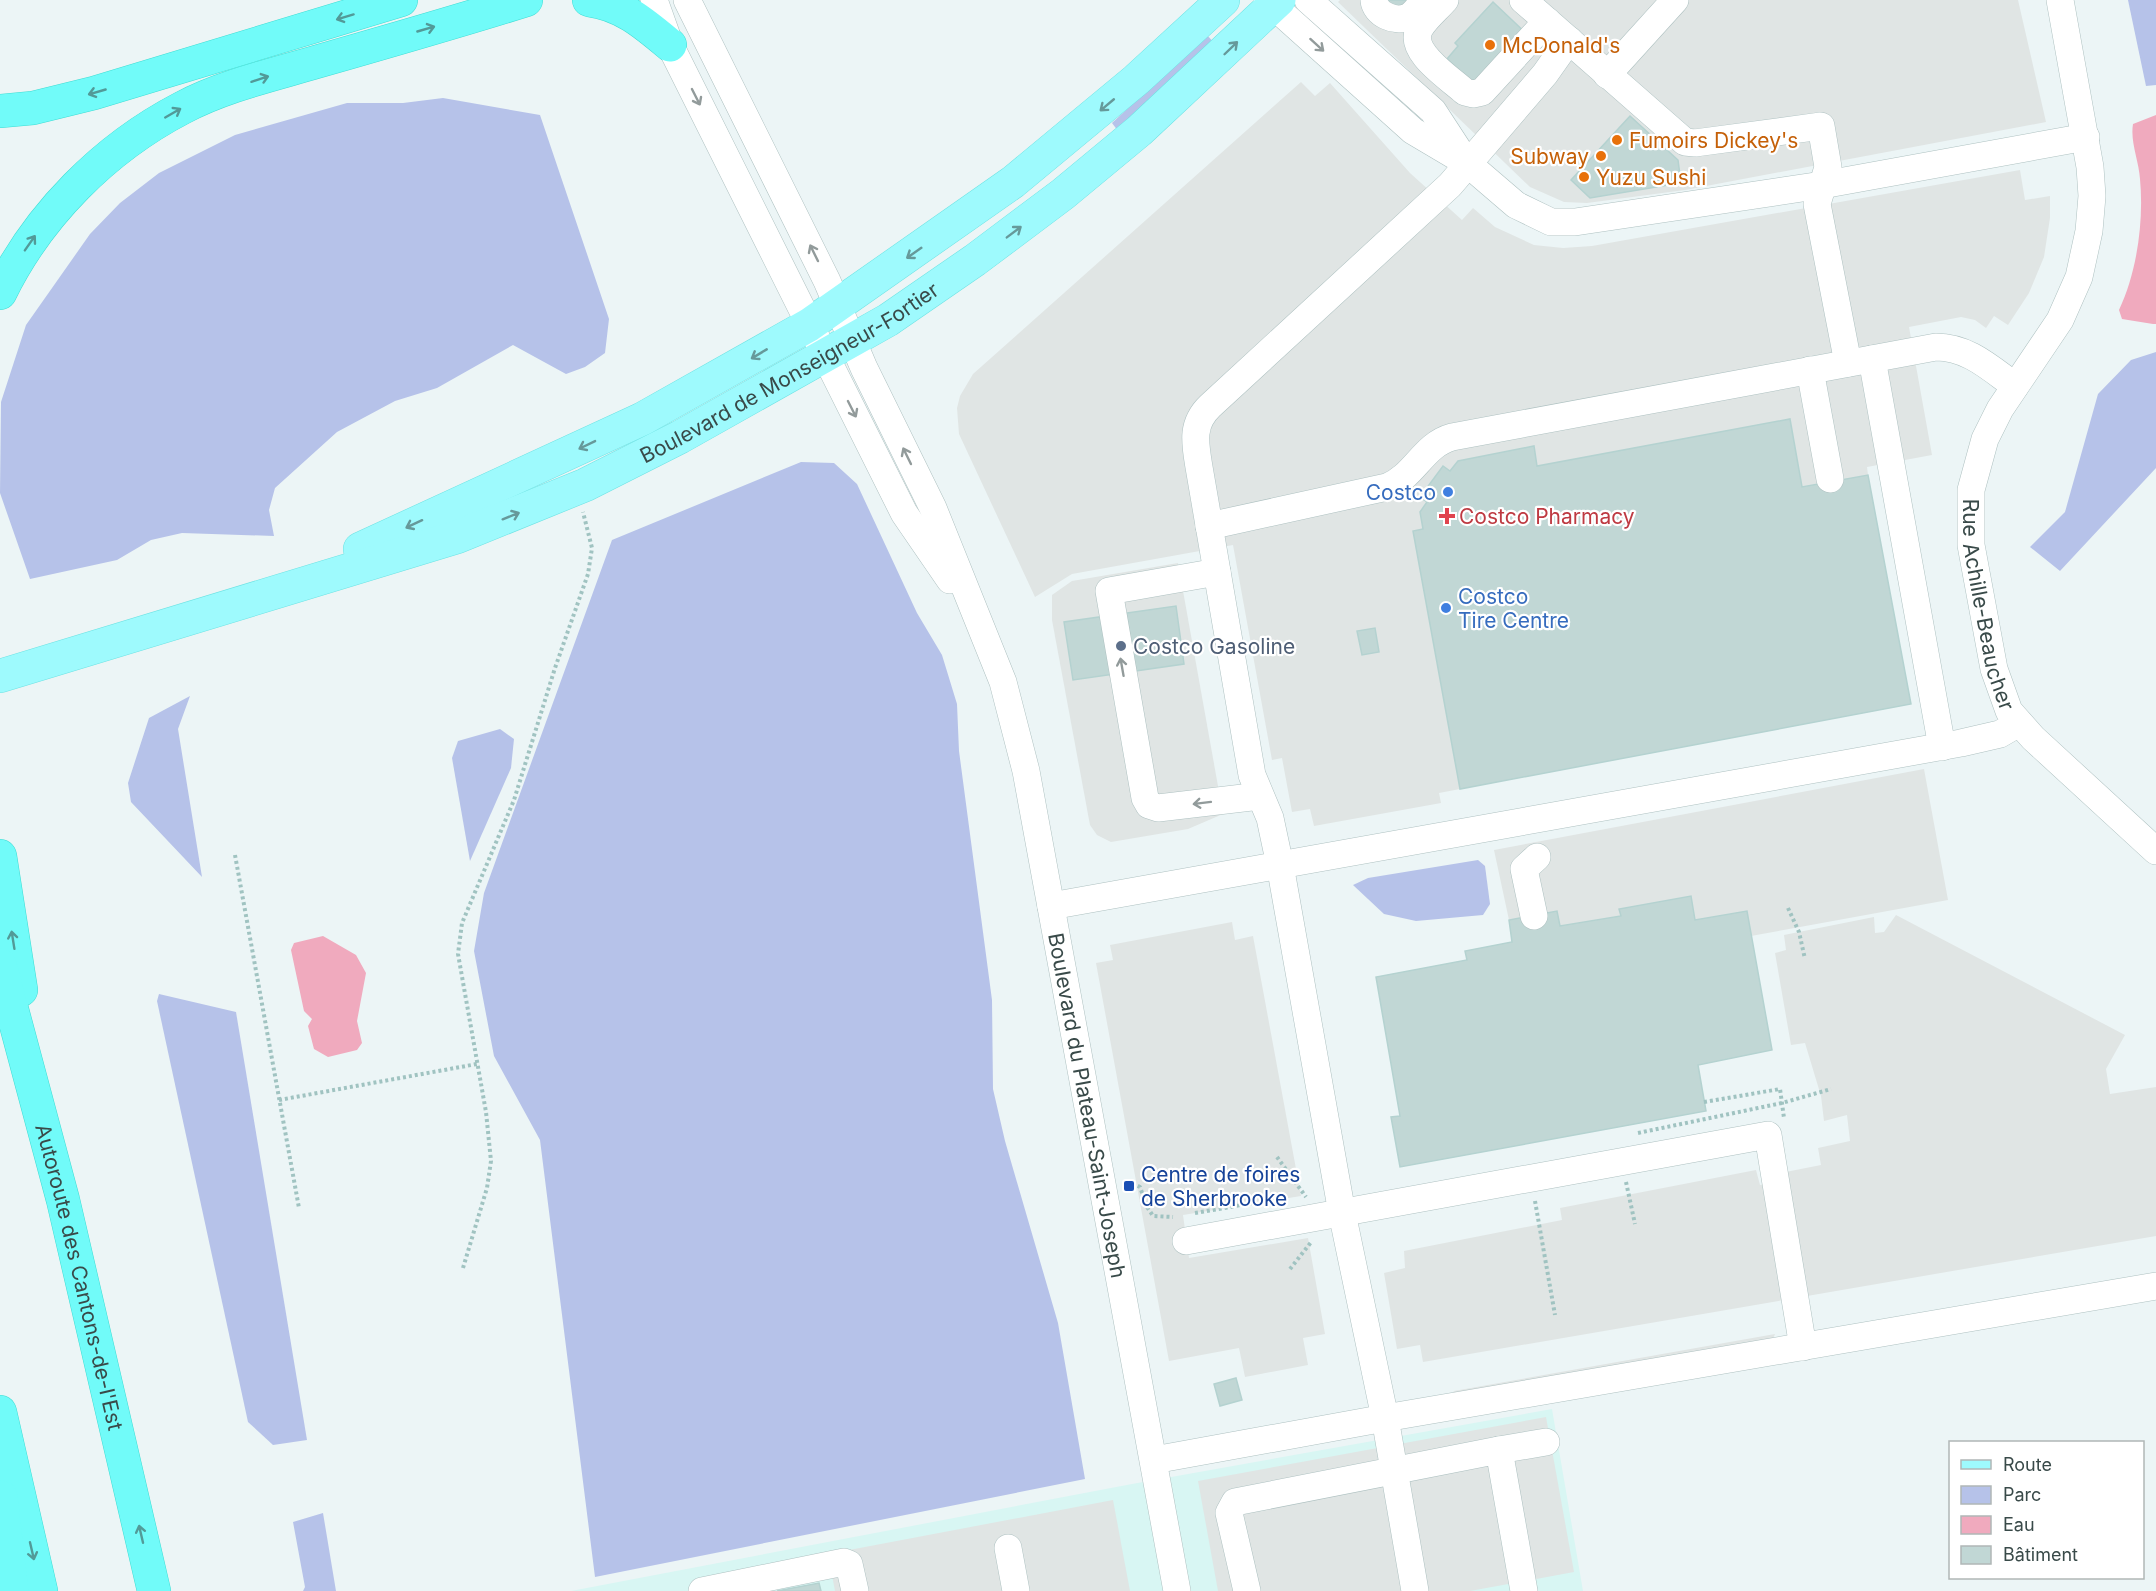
<svg xmlns="http://www.w3.org/2000/svg" width="2156" height="1591" viewBox="0 0 2156 1591" font-family="Inter,sans-serif">
	<style>
		.commercial { fill: #d8f6f3 }
		.green { fill: #b6c2e9 }
		.parking { fill: #e0e5e4 }
		.water { fill: #f0aabe }
		.building { fill: #c1d7d5; stroke: #b4d2d0; stroke-width: 1.5 }
		.lines { fill: none; stroke-linecap: round; stroke-linejoin: round }
		.minor-casing { stroke: #aec1c1; stroke-width: 28 }
		.major-casing { stroke: #6de2e3; stroke-width: 34 }
		.highway-casing { stroke: #40dcd3; stroke-width: 34 }
		.path { stroke: #a0c3c1; stroke-width: 4; stroke-dasharray: 3 3; stroke-linecap: butt }
		.minor { stroke: #fff; stroke-width: 27 }
		.major { stroke: #9efafd; stroke-width: 33 }
		.highway { stroke: #71fbf9; stroke-width: 33 }
		.oneway { stroke: #529a98 }
		.oneway2 { stroke: #929b9b }
		.oneway3 { stroke: #66999a }
		.food-dot { fill: #e8710a; stroke: #fff; stroke-width: 2 }
		.shop-dot { fill: #3f7fe0; stroke: #fff; stroke-width: 2 }
		.health-dot { fill: #e0444e; stroke: #fff; stroke-width: 2 }
		.service-dot { fill: #5c6f8a; stroke: #fff; stroke-width: 2 }
		.transit-dot { fill: #1a4fb4; stroke: #fff; stroke-width: 2 }
		.labels { text-anchor: middle; dominant-baseline: central; stroke-width: 4.5; stroke-linejoin: round; paint-order: stroke }
		.food-label { font-size: 21px; fill: #c56008; stroke: #fff; text-anchor: start }
		.street-label { font-size: 21px; fill: #394a49; stroke: #fff }
		.shop-label { font-size: 21px; fill: #366cbe; stroke: #fff; text-anchor: end }
		.health-label { font-size: 21px; fill: #be3a42; stroke: #fff; text-anchor: start }
		.service-label { font-size: 21px; fill: #4e5e75; stroke: #fff; text-anchor: start }
		.transit-label { font-size: 21px; fill: #164399; stroke: #fff; text-anchor: start }
	</style>
	<rect width="100%" height="100%" fill="#ecf5f6"/>
	<polygon class="commercial" points="1552,1409 1583,1591 571,1591 1132,1484"/>
	<g class="green">
		<polygon points="2128,0 2156,0 2156,85 2146,86"/>
		<polygon points="1207,35 1215,44 1118,131 1112,123"/>
		<polygon points="443,98 540,115 609,319 605,353 585,367 566,374 513,345 437,388 395,401 337,432 275,488 269,510 274,536 182,533 151,540 117,560 30,579 0,493 1,402 26,325 90,234 120,203 159,173 235,135 347,103 403,103"/>
		<polygon points="2156,352 2156,468 2060,571 2030,547 2065,512 2098,394 2131,360"/>
		<polygon points="801,462 834,463 857,484 917,613 942,655 957,704 959,751 992,1000 993,1089 1005,1141 1058,1323 1085,1479 595,1577 540,1140 494,1056 474,951 484,893 612,540"/>
		<polygon points="190,696 178,729 202,877 131,802 128,783 149,718"/>
		<polygon points="500,729 514,739 511,768 470,861 452,758 458,741"/>
		<polygon points="1478,860 1485,866 1490,904 1483,915 1416,921 1384,914 1353,885 1368,878"/>
		<polygon points="159,994 236,1012 307,1440 273,1445 248,1422 157,1001"/>
		<polygon points="323,1513 336,1591 303,1591 305,1587 293,1522"/>
	</g>
	<g class="parking">
		<polygon points="1340,0 2018,0 2046,122 1685,190 1587,203 1564,202 1530,187 1338,2"/>
		<polygon points="1301,82 1315,96 1330,83 1410,173 1462,220 1473,208 1495,227 1534,245 1563,248 1592,246 2020,170 2025,200 2050,196 2050,218 2044,257 2029,293 2008,325 1994,316 1986,328 1975,320 1961,317 1909,327 1932,455 1867,467 1868,475 1802,487 1789,419 1537,466 1533,446 1458,461 1450,471 1443,466 1421,497 1427,502 1423,529 1413,531 1460,789 1439,793 1441,803 1314,826 1310,809 1292,812 1282,758 1272,760 1233,545 1072,574 1035,597 959,434 957,408 960,396 973,374"/>
		<polygon points="1178,563 1223,814 1188,829 1111,842 1097,835 1090,825 1052,620 1052,595 1072,581"/>
		<polygon points="1924,769 1948,900 1751,936 1747,911 1695,920 1690,896 1620,909 1621,916 1560,926 1557,912 1509,920 1494,850"/>
		<polygon points="1896,915 2125,1035 2106,1069 2110,1094 2156,1087 2156,1236 1423,1362 1420,1345 1397,1349 1384,1273 1405,1268 1404,1251 1562,1220 1560,1208 1756,1170 1760,1185 1771,1182 1771,1175 1821,1165 1818,1148 1850,1141 1847,1115 1824,1121 1821,1096 1805,1043 1791,1045 1775,953 1786,950 1784,935 1874,917 1875,933 1884,932"/>
		<polygon points="1232,922 1235,940 1253,936 1301,1196 1183,1215 1189,1258 1308,1238 1325,1334 1303,1338 1308,1365 1245,1377 1239,1348 1169,1361 1096,963 1113,960 1110,945"/>
		<polygon points="1775,1334 1767,1353 1441,1409 1454,1391"/>
		<polygon points="1546,1417 1574,1572 1470,1591 1218,1591 1198,1481"/>
		<polygon points="1113,1500 1130,1591 835,1591 828,1554"/>
	</g>
	<g class="water">
		<path d="M2156 115V324H2153L2122 319 2119 310C2137 272 2144 221 2140 179 2139 161 2130 142 2133 124Z"/>
		<polygon points="323,936 356,955 366,973 357,1021 362,1043 357,1050 328,1057 314,1049 308,1026 312,1019 304,1011 291,950 294,943"/>
	</g>
	<g class="building">
		<polygon points="1384,0 1421,0 1404,19"/>
		<polygon points="1493,2 1530,37 1481,90 1447,59 1458,46 1455,43"/>
		<polygon points="1630,116 1678,160 1681,183 1590,198 1571,180"/>
		<polygon points="1790,419 1802,487 1868,475 1911,704 1460,789 1413,531 1423,529 1420,512 1427,502 1420,497 1443,466 1450,471 1458,461 1534,446 1537,466"/>
		<polygon points="1176,606 1184,664 1073,680 1064,622"/>
		<polygon points="1375,628 1379,652 1362,655 1357,631"/>
		<polygon points="1691,896 1695,920 1747,911 1772,1050 1698,1065 1706,1111 1400,1167 1391,1117 1400,1116 1376,977 1467,960 1465,951 1512,942 1509,920 1557,911 1560,926 1621,916 1619,909"/>
		<polygon points="1236,1378 1242,1400 1220,1406 1214,1384"/>
		<polygon points="819,1583 821,1591 777,1591"/>
	</g>
	<g class="lines">
		<g class="minor-casing">
			<g id="minor">
				<polyline points="654,0 670,45 904,513 950,580"/>
				<path id="s1" d="M687 0 827 281 864 368 933 508 1003 682 1026 771 1177 1591"/>
				<polyline points="1267,0 1413,131 1467,163 1516,205 1551,222 1575,222 1822,185 2086,137"/>
				<polyline points="1308,0 1433,111 1463,157"/>
				<path d="M1374 0C1375 14 1395 23 1408 17 1414 14 1420 5 1425 0"/>
				<path d="M1445 0C1437 9 1426 18 1420 28 1406 51 1450 78 1465 92L1473 94 1482 92 1547 21"/>
				<polyline points="1523,0 1685,142 1695,143 1821,126 1828,167 1817,204 1848,363"/>
				<path id="s2" d="M2060 0 2090 167 2092 196 2089 231 2079 277 2060 320 2000 409 1985 439 1971 490V545L1994 669 2009 711 2033 738 2156 851"/>
				<polyline points="1607,75 1675,0"/>
				<polyline points="1872,359 1942,747"/>
				<polyline points="1810,370 1830,479"/>
				<path d="M1209 526 1387 487C1415 476 1423 445 1452 437L1936 347C1968 347 1990 368 2015 386"/>
				<polyline points="1217,572 1109,591 1145,798 1149,805 1158,808 1260,796"/>
				<polyline points="1051,906 1961,743 2000,734 2019,723"/>
				<polyline points="1534,916 1524,869 1537,857"/>
				<polyline points="1186,1241 1768,1135 1803,1347"/>
				<polyline points="1499,1450 1546,1442"/>
				<polyline points="1154,1460 1385,1418 2156,1286"/>
				<polyline points="1008,1548 1016,1591"/>
				<polyline points="702,1591 844,1562 849,1564 855,1591"/>
				<polyline points="1247,1591 1229,1513 1235,1502 1499,1450 1524,1591"/>
				<path d="M1415 1591 1385 1418 1342 1213 1280 865 1270 818 1252 775 1199 467C1195 443 1191 424 1210 406L1450 185 1545 74 1569 40"/>
			</g>
		</g>
		<g class="major-casing">
			<g id="major">
				<polyline points="360,549 642,419 809,325 1013,182 1136,80 1223,0"/>
				<path id="s3" d="M0 676 457 537 585 485 680 437 888 320 975 260 1063 194 1139 131 1279 0"/>
			</g>
		</g>
		<g class="highway-casing">
			<g id="highway">
				<path d="M589 0C622 4 645 24 670 45"/>
				<polyline points="0,111 33,108 94,93 401,0"/>
				<path d="M0 293C38 215 105 148 182 108 223 86 272 75 316 62 386 42 456 22 526 0"/>
				<polyline points="0,856 21,990"/>
				<path id="s4" d="M0 965 63 1200 154 1591"/>
				<polyline points="0,1412 41,1591"/>
				<polyline points="1,1497 12,1591"/>
			</g>
		</g>
		<g class="path">
			<polyline points="235,855 299,1208"/>
			<polyline points="1788,908 1799,932 1805,959"/>
			<polyline points="279,1100 477,1064"/>
			<polyline points="1704,1102 1780,1089 1784,1118"/>
			<polyline points="1638,1133 1782,1103 1831,1089"/>
			<polyline points="1277,1157 1306,1197"/>
			<polyline points="1626,1182 1635,1224"/>
			<polyline points="1126,1186 1136,1185 1140,1187 1147,1207 1153,1216 1173,1217"/>
			<polyline points="1535,1201 1555,1315"/>
			<polyline points="1195,1213 1265,1201"/>
			<polyline points="463,1268 487,1188 491,1161 486,1112 458,954 462,923 514,800 555,668 588,574 592,548 583,512"/>
			<polyline points="1290,1269 1312,1241"/>
		</g>
		<use href="#minor" class="minor"/>
		<use href="#major" class="major"/>
		<use href="#highway" class="highway"/>
	</g>
	<defs><path id="oneway-shaft" d="M-6 0H5M1.5-3L5.5 0L1.5 3" fill="none" stroke-width="1.6" stroke-linecap="round" stroke-linejoin="round" transform="scale(1.5)"/></defs>
	<g class="oneway">
		<use href="#oneway-shaft" transform="translate(345 17) rotate(163)"/>
		<use href="#oneway-shaft" transform="translate(426 29) rotate(-16)"/>
		<use href="#oneway-shaft" transform="translate(260 79) rotate(-18)"/>
		<use href="#oneway-shaft" transform="translate(97 92) rotate(164)"/>
		<use href="#oneway-shaft" transform="translate(173 113) rotate(-30)"/>
		<use href="#oneway-shaft" transform="translate(30 243) rotate(-55)"/>
		<use href="#oneway-shaft" transform="translate(13 940) rotate(-99)"/>
		<use href="#oneway-shaft" transform="translate(141 1534) rotate(-103)"/>
		<use href="#oneway-shaft" transform="translate(32 1551) rotate(77)"/>
	</g>
	<g class="oneway2">
		<use href="#oneway-shaft" transform="translate(1317 45) rotate(42)"/>
		<use href="#oneway-shaft" transform="translate(696 97) rotate(63)"/>
		<use href="#oneway-shaft" transform="translate(814 253) rotate(-116)"/>
		<use href="#oneway-shaft" transform="translate(852 409) rotate(63)"/>
		<use href="#oneway-shaft" transform="translate(907 456) rotate(-116)"/>
		<use href="#oneway-shaft" transform="translate(1122 667) rotate(-100)"/>
		<use href="#oneway-shaft" transform="translate(1202 803) rotate(173)"/>
	</g>
	<g class="oneway3">
		<use href="#oneway-shaft" transform="translate(1231 48) rotate(-44)"/>
		<use href="#oneway-shaft" transform="translate(1107 105) rotate(140)"/>
		<use href="#oneway-shaft" transform="translate(1014 232) rotate(-37)"/>
		<use href="#oneway-shaft" transform="translate(914 253) rotate(145)"/>
		<use href="#oneway-shaft" transform="translate(759 354) rotate(149)"/>
		<use href="#oneway-shaft" transform="translate(587 445) rotate(154)"/>
		<use href="#oneway-shaft" transform="translate(511 516) rotate(-22)"/>
		<use href="#oneway-shaft" transform="translate(414 524) rotate(155)"/>
	</g>
	<g class="food-dot">
		<circle cx="1490" cy="45" r="6"/>
		<circle cx="1617" cy="140" r="6"/>
		<circle cx="1601" cy="156" r="6"/>
		<circle cx="1584" cy="177" r="6"/>
	</g>
	<g class="shop-dot">
		<circle cx="1448" cy="492" r="6"/>
		<circle cx="1446" cy="608" r="6"/>
	</g>
	<path class="health-dot" d="M1444 507h6v6h6v6h-6v6h-6v-6h-6v-6h6z"/>
	<circle class="service-dot" cx="1121" cy="646" r="6"/>
	<rect class="transit-dot" x="1123" y="1180" width="12" height="12" rx="3"/>
	<g class="labels">
		<g class="food-label">
			<text x="1502" y="45">McDonald's</text>
			<text x="1629" y="140">Fumoirs Dickey's</text>
			<text x="1589" y="156" text-anchor="end">Subway</text>
			<text x="1596" y="177">Yuzu Sushi</text>
		</g>
		<g class="street-label">
			<text stroke="none"><textPath href="#s3" startOffset="849">Boulevard de Monseigneur-Fortier</textPath></text>
			<text stroke="none"><textPath href="#s2" startOffset="638">Rue Achille-Beaucher</textPath></text>
			<text stroke="none"><textPath href="#s1" startOffset="1184">Boulevard du Plateau-Saint-Joseph</textPath></text>
			<text stroke="none"><textPath href="#s4" startOffset="322">Autoroute des Cantons-de-l'Est</textPath></text>
		</g>
		<g class="shop-label">
			<text x="1436" y="492">Costco</text>
			<text x="1458" y="596" text-anchor="start">Costco<tspan x="1458" dy="24">Tire Centre</tspan></text>
		</g>
		<g class="health-label">
			<text x="1459" y="516">Costco Pharmacy</text>
		</g>
		<g class="service-label">
			<text x="1133" y="646">Costco Gasoline</text>
		</g>
		<g class="transit-label">
			<text x="1141" y="1174">Centre de foires<tspan x="1141" dy="24">de Sherbrooke</tspan></text>
		</g>
	</g>
	<rect x="1949" y="1441" width="195" height="138" fill="#ffffff" stroke="#b0b7b6" stroke-width="1.5"/>
	<rect x="1961" y="1460" width="30" height="9" fill="#9efafd" stroke="#b0b7b6" stroke-width="1.5"/>
	<text x="2003" y="1471" font-size="18" fill="#394a49">Route</text>
	<rect x="1961" y="1486" width="30" height="18" fill="#b6c2e9" stroke="#b0b7b6" stroke-width="1.5"/>
	<text x="2003" y="1501" font-size="18" fill="#394a49">Parc</text>
	<rect x="1961" y="1516" width="30" height="18" fill="#f0aabe" stroke="#b0b7b6" stroke-width="1.5"/>
	<text x="2003" y="1531" font-size="18" fill="#394a49">Eau</text>
	<rect x="1961" y="1546" width="30" height="18" fill="#c1d7d5" stroke="#b0b7b6" stroke-width="1.5"/>
	<text x="2003" y="1561" font-size="18" fill="#394a49">Bâtiment</text>
</svg>
